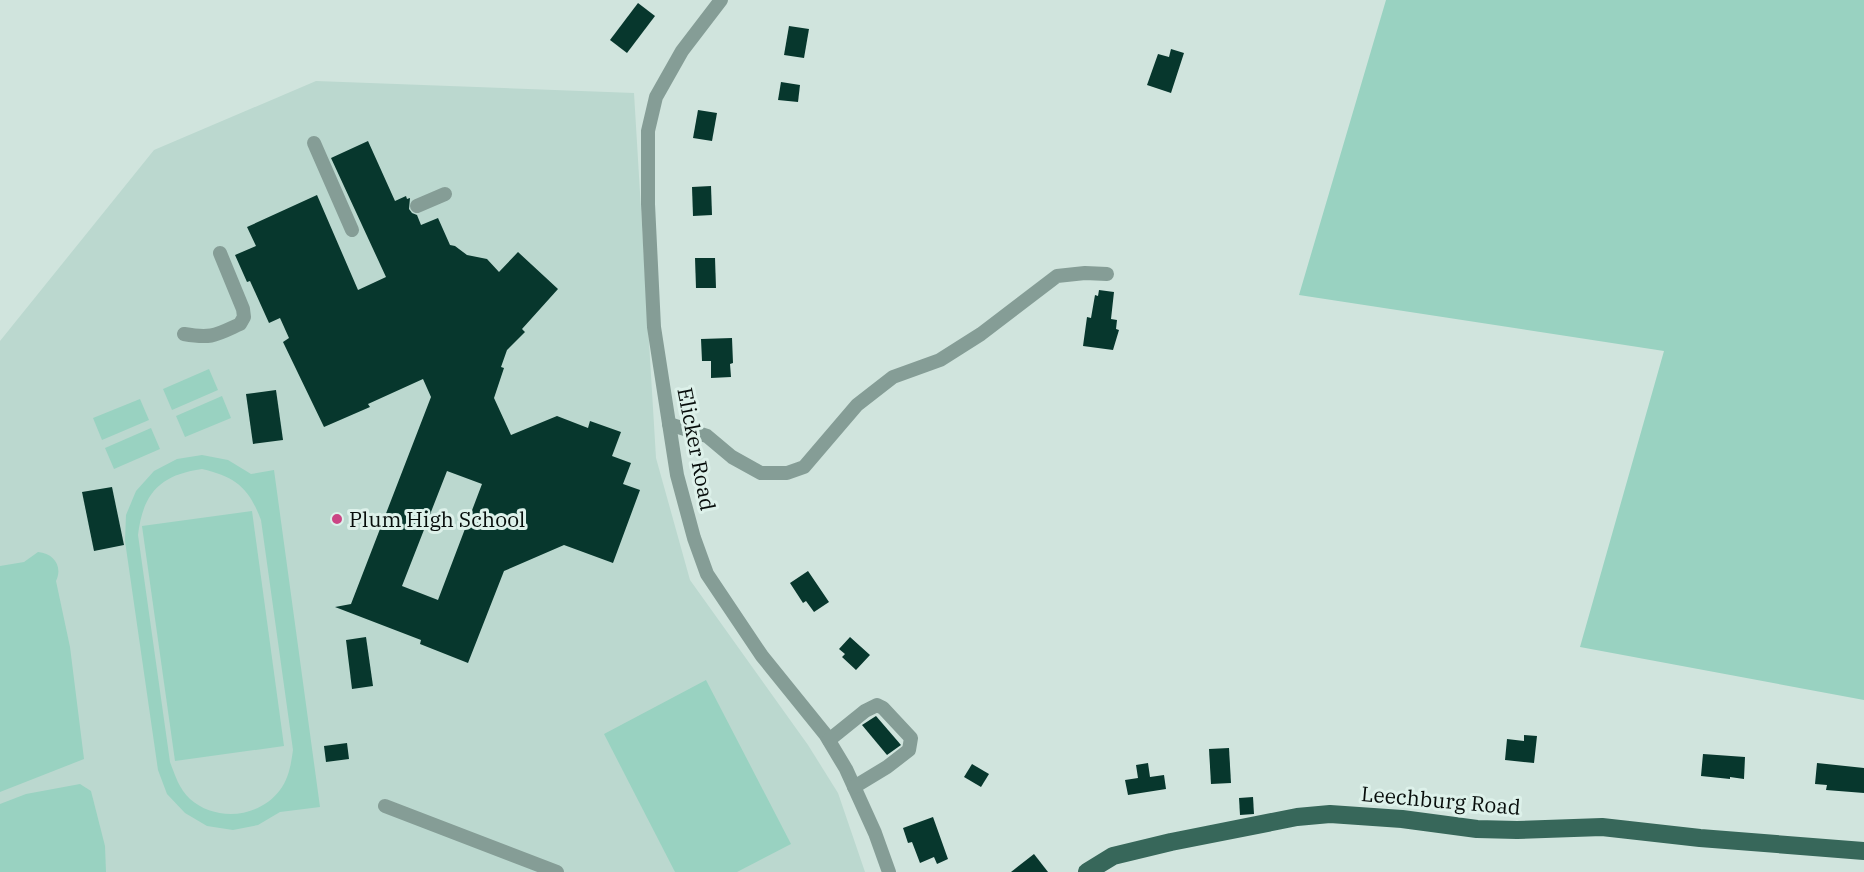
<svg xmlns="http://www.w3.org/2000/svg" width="1864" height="872" viewBox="0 0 1864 872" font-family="'IBM Plex Serif',serif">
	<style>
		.built { fill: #bbd8cf }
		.green { fill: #99d2c1; fill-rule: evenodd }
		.building { fill: #07372d; fill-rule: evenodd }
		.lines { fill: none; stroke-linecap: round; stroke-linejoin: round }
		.minor { stroke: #859d96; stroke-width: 14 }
		.major { stroke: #37675a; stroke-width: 18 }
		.poi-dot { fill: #cb4585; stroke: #ddf1ea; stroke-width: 2 }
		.labels { text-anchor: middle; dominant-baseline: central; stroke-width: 6; stroke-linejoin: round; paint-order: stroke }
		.street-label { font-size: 21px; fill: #070d0b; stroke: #ddf1ea }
		.poi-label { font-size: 21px; fill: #070d0b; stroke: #ddf1ea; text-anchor: start }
	</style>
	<rect width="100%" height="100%" fill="#d0e4dd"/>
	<polygon class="built" points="316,81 634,93 656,458 690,580 808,745 838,793 865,872 0,872 0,341 154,150"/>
	<g class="green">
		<polygon points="1386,0 1864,0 1864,700 1580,647 1664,351 1299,295"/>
		<polygon points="209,369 218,390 172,410 163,389"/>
		<polygon points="222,396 231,418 185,437 176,416"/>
		<polygon points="140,399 149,420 102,440 93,418"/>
		<polygon points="151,428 160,449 114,469 105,448"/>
		<path d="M202 455 228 460 251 474 274 470 320 807 280 812 258 825 233 830 207 826 185 813 167 794 158 770 125 541 126 515 136 491 154 471 177 459ZM202 469C236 477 249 488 261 520L293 750C291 764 289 778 280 790 259 818 216 822 190 799 179 789 175 775 170 762L138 535C143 493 160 475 202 469Z"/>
		<polygon points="252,511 284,746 175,761 142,526"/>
		<path d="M38 552C54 553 63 567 56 581L70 647 84 759 0 792V566L24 562Z"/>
		<polygon points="706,680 791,844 737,872 675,872 604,734"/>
		<polygon points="80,784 91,791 105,846 106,872 0,872 0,804 26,794"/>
	</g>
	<g class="building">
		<polygon points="638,3 655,16 627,53 610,40"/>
		<polygon points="789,26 809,29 804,58 784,55"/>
		<polygon points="1171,49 1184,53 1171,93 1147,85 1158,54 1169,57"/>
		<polygon points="781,82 800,85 798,102 778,100"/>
		<polygon points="698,110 717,113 712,141 693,138"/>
		<path d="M368 141 395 201 406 196 407 199 410 198 409 209 412 213 417 215 421 225 438 218 450 245 455 246 467 255 487 259 499 272 518 252 558 289 522 329 525 332 507 350 501 367 504 368 494 398 511 435 557 416 588 428 590 421 621 432 612 456 631 463 623 484 640 490 613 563 564 545 504 571 468 663 420 644 421 640 335 607 351 604 431 397 423 379 368 404 370 407 324 427 283 342 289 338 280 318 269 323 250 281 247 282 235 255 256 246 247 227 317 195 358 290 386 277 331 158ZM447 471 482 484 438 600 402 586Z"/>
		<polygon points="711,186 712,215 693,216 692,187"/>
		<polygon points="695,258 715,258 716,288 696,288"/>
		<polygon points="1099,290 1114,292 1111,319 1117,320 1116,329 1119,330 1113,350 1083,346 1087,317 1091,318 1095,295 1098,296"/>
		<polygon points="732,338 733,363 730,364 731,377 711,378 711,361 702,361 701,339"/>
		<polygon points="276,390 283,440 253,444 246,394"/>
		<polygon points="112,487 124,545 94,551 82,492"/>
		<polygon points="808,571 829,602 814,612 806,601 803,603 790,583"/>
		<polygon points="366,637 373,686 352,689 346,640"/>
		<polygon points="850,637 870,655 856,670 842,657 845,654 839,649"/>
		<polygon points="876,716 901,745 887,755 862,725"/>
		<polygon points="1524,735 1537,736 1534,763 1505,760 1507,739 1524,741"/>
		<polygon points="347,743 349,759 326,762 324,746"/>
		<polygon points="1229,748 1231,783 1211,784 1209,749"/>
		<polygon points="1703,754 1745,757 1744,779 1730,777 1730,779 1701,776"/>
		<polygon points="1148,763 1150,777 1164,775 1166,789 1128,795 1125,780 1138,778 1136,765"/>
		<polygon points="1817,763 1864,768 1864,793 1826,790 1827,785 1815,784"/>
		<polygon points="972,764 989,774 981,787 964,777"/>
		<polygon points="1253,797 1254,814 1240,815 1239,798"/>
		<polygon points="933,817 948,859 937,864 934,857 920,863 912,842 908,843 903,828"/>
		<polygon points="1034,854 1048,872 1011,872"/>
	</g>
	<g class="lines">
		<g class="minor">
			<polyline points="721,0 682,51 656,97 648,131 648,204 654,327 677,475 694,538 707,574 762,656 825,734 846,769 875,833 889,872"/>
			<polyline points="314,143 352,230"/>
			<polyline points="417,206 445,194"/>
			<path d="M184 334C212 339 216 335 240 324L244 317 243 309 220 253"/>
			<polyline points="669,424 707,436 732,457 761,473 787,473 804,467 857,405 893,377 940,360 981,334 1057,276 1085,273 1107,274"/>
			<polyline points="829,740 865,711 877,705 883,708 911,738 909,750 887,767 854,787"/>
			<polyline points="385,806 557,872"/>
		</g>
		<polyline class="major" points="1087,872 1113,856 1171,842 1297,817 1330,814 1402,819 1477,829 1517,830 1602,827 1700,838 1864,851"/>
	</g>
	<circle class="poi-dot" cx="337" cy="519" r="6"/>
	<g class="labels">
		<g class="street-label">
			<text transform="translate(697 449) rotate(79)">Elicker Road</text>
			<text transform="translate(1441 800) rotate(5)">Leechburg Road</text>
		</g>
		<g class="poi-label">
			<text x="349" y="519">Plum High School</text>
		</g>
	</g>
</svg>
